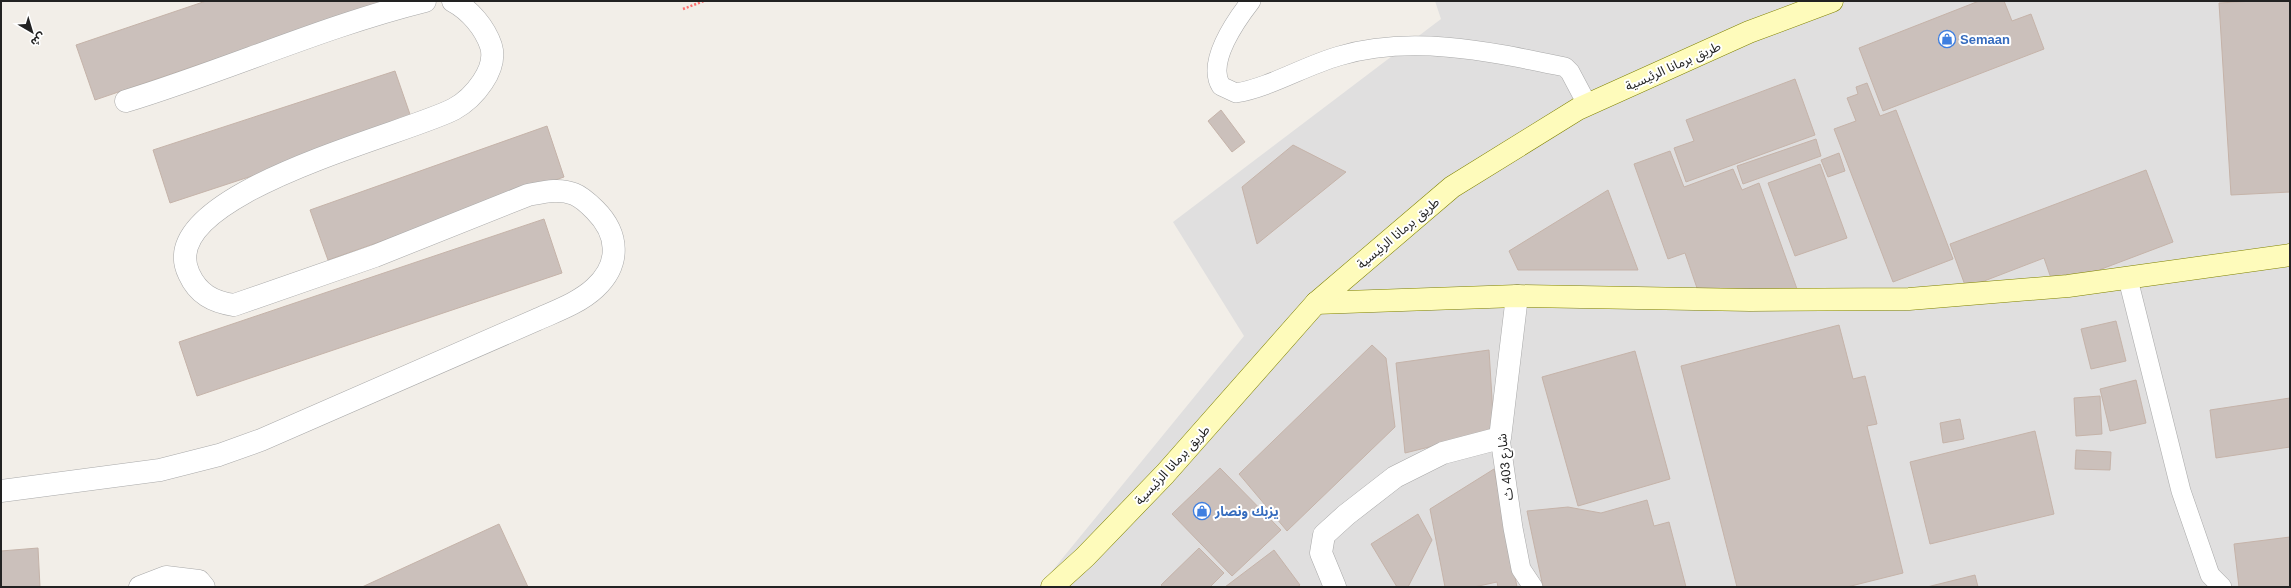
<svg xmlns="http://www.w3.org/2000/svg" width="2291" height="588" viewBox="0 0 2291 588" font-family="Helvetica,'Noto Sans Arabic',sans-serif">
	<style>
		.residential { fill: #e0dfdf }
		.building { fill: #cbc0bb; stroke: #c5b3a9 }
		.lines { fill: none; stroke-linecap: round; stroke-linejoin: round }
		.lane-casing { stroke: #a9a9a9; stroke-width: 20 }
		.street-casing { stroke: #a9a9a9; stroke-width: 23 }
		.secondary-casing { stroke: #7f8200; stroke-width: 23 }
		.path { stroke: #ff6f6d; stroke-width: 2.5; stroke-dasharray: 2 2; stroke-linecap: butt }
		.lane { stroke: #fff; stroke-width: 19 }
		.street { stroke: #fff; stroke-width: 22 }
		.secondary { stroke: #fefbbb; stroke-width: 22 }
		.labels { text-anchor: middle; dominant-baseline: central; stroke-width: 4; stroke-linejoin: round; paint-order: stroke }
		.shop-label { font-size: 13px; font-weight: bold; fill: #366cbe; stroke: #fff; text-anchor: start }
		.street-label { font-size: 13px; fill: #222; stroke: #fff }
	</style>
	<rect width="100%" height="100%" fill="#f2eee8"/>
	<polygon class="residential" points="1435,1 2290,1 2290,587 1039,587 1244,336 1173,222 1441,19"/>
	<g class="building">
		<polygon points="206,1 385,1 95,100 76,45"/>
		<polygon points="1979,1 2004,1 2012,21 2031,14 2044,49 1883,111 1859,48"/>
		<polygon points="2254,1 2290,1 2290,192 2231,195 2219,3"/>
		<polygon points="395,71 413,123 170,203 153,150"/>
		<polygon points="1795,79 1815,135 1686,182 1674,148 1694,141 1686,120"/>
		<polygon points="1867,83 1880,116 1896,110 1953,259 1893,282 1834,129 1856,121 1847,98 1858,94 1856,87"/>
		<polygon points="1221,110 1245,142 1232,152 1208,121"/>
		<polygon points="547,126 564,177 328,260 310,210"/>
		<polygon points="1816,139 1821,156 1743,184 1737,166"/>
		<polygon points="1293,145 1346,172 1257,244 1242,187"/>
		<polygon points="1670,151 1684,187 1733,169 1742,190 1759,183 1797,289 1698,291 1685,253 1668,259 1634,164"/>
		<polygon points="1839,153 1845,171 1828,177 1821,160"/>
		<polygon points="1820,164 1847,238 1795,256 1768,183"/>
		<polygon points="2146,170 2173,242 2054,287 2044,258 1966,288 1950,244"/>
		<polygon points="1608,190 1638,270 1518,270 1509,251"/>
		<polygon points="544,219 562,273 197,396 179,342"/>
		<polygon points="2116,321 2126,361 2091,369 2081,329"/>
		<polygon points="1839,325 1853,379 1865,376 1877,424 1867,426 1903,573 1847,587 1737,587 1681,366"/>
		<polygon points="1372,345 1386,358 1395,427 1287,531 1239,474"/>
		<polygon points="1489,350 1494,431 1405,453 1396,363"/>
		<polygon points="1635,351 1670,479 1578,506 1542,377"/>
		<polygon points="2136,380 2146,423 2110,431 2100,389"/>
		<polygon points="2100,396 2102,434 2076,436 2074,398"/>
		<polygon points="2290,398 2290,447 2216,458 2210,410"/>
		<polygon points="1960,419 1964,439 1943,443 1940,423"/>
		<polygon points="2035,431 2054,514 1930,544 1910,462"/>
		<polygon points="2076,450 2111,452 2110,470 2075,469"/>
		<polygon points="1220,468 1281,530 1232,576 1172,514"/>
		<polygon points="1494,469 1517,587 1498,587 1497,582 1474,587 1445,587 1430,509"/>
		<polygon points="1647,500 1654,526 1669,522 1686,587 1543,587 1527,511 1568,507 1601,513"/>
		<polygon points="1418,514 1432,540 1408,587 1397,587 1371,544"/>
		<polygon points="499,524 528,587 362,587"/>
		<polygon points="2290,537 2290,587 2239,587 2234,544"/>
		<polygon points="38,548 40,587 1,587 1,551"/>
		<polygon points="1199,548 1224,573 1210,587 1163,587 1161,585"/>
		<polygon points="1274,550 1300,585 1297,587 1225,587"/>
		<polygon points="1975,575 1978,587 1927,587"/>
	</g>
	<g class="lines">
		<g class="lane-casing">
			<g id="lane">
				<path d="M1251 1C1237 19 1206 62 1221 86L1236 93C1271 87 1304 66 1339 56 1412 34 1492 52 1565 67L1570 72 1587 104"/>
				<polyline points="2128,279 2181,491 2210,575 2222,587"/>
				<polyline points="1500,438 1513,528 1521,569 1533,587"/>
			</g>
		</g>
		<g class="street-casing">
			<g id="street">
				<path d="M126 101C225 71 324 26 425 1"/>
				<path d="M1 491 160 470 219 455 261 440 536 320C556 311 579 303 595 288 621 264 619 234 595 210 589 204 582 197 574 194 559 188 544 192 528 195L375 256 234 305C213 302 198 294 189 274 150 194 408 134 454 109 474 98 498 69 491 46 485 28 470 10 453 1"/>
				<polyline points="140,587 166,577 199,581 204,587"/>
				<polyline points="1335,587 1321,553 1324,535 1346,515 1395,477 1443,453 1500,438 1517,296"/>
			</g>
		</g>
		<g class="secondary-casing">
			<g id="secondary">
				<polyline points="1316,303 1517,296 1750,300 1909,299 2068,286 2290,255"/>
				<polyline points="1052,587 1085,557 1165,474 1316,303 1452,187 1578,109 1749,32 1832,1"/>
			</g>
		</g>
		<polyline class="path" points="683,9 704,1"/>
		<use href="#lane" class="lane"/>
		<use href="#street" class="street"/>
		<use href="#secondary" class="secondary"/>
	</g>
	<defs>
		<g id="shop-ring" transform="scale(0.9)"><circle r="9.5" fill="#fff" stroke="#3f7fe0" stroke-width="1.5"/><path d="M-5-2.5h2.3a2.7 3.5 0 0 1 5.4 0H5L5.5 6h-11ZM-1.5-2.5h3a1.5 2.3 0 0 0-3 0Z" fill="#3f7fe0"/></g>
	</defs>
	<g fill-rule="evenodd">
		<use href="#shop-ring" x="1947" y="39"/>
		<use href="#shop-ring" x="1202" y="511"/>
	</g>
	<g class="labels">
		<g class="shop-label">
			<text x="1960" y="39">Semaan</text>
			<text x="1215" y="511">يزبك ونصار</text>
		</g>
		<g class="street-label">
			<text transform="translate(1673 66) rotate(-24)">طريق برمانا الرئيسية</text>
			<text transform="translate(1398 233) rotate(-40)">طريق برمانا الرئيسية</text>
			<text transform="translate(1172 465) rotate(-47)">طريق برمانا الرئيسية</text>
			<text transform="translate(1505 467) rotate(-96)">شارع 403 ث</text>
		</g>
	</g>
	<rect width="2291" height="588" fill="none" stroke="#222222" stroke-width="4"/>
	<g transform="translate(32 32) rotate(142)" stroke="#ffffff" stroke-width="3" paint-order="stroke">
	<path d="M0-3L7 15L0 10L-7 15Z" fill="#222222"/>
	<text y="-6" font-size="11" font-weight="bold" text-anchor="middle" fill="#222222">ش</text>
	</g>
</svg>
